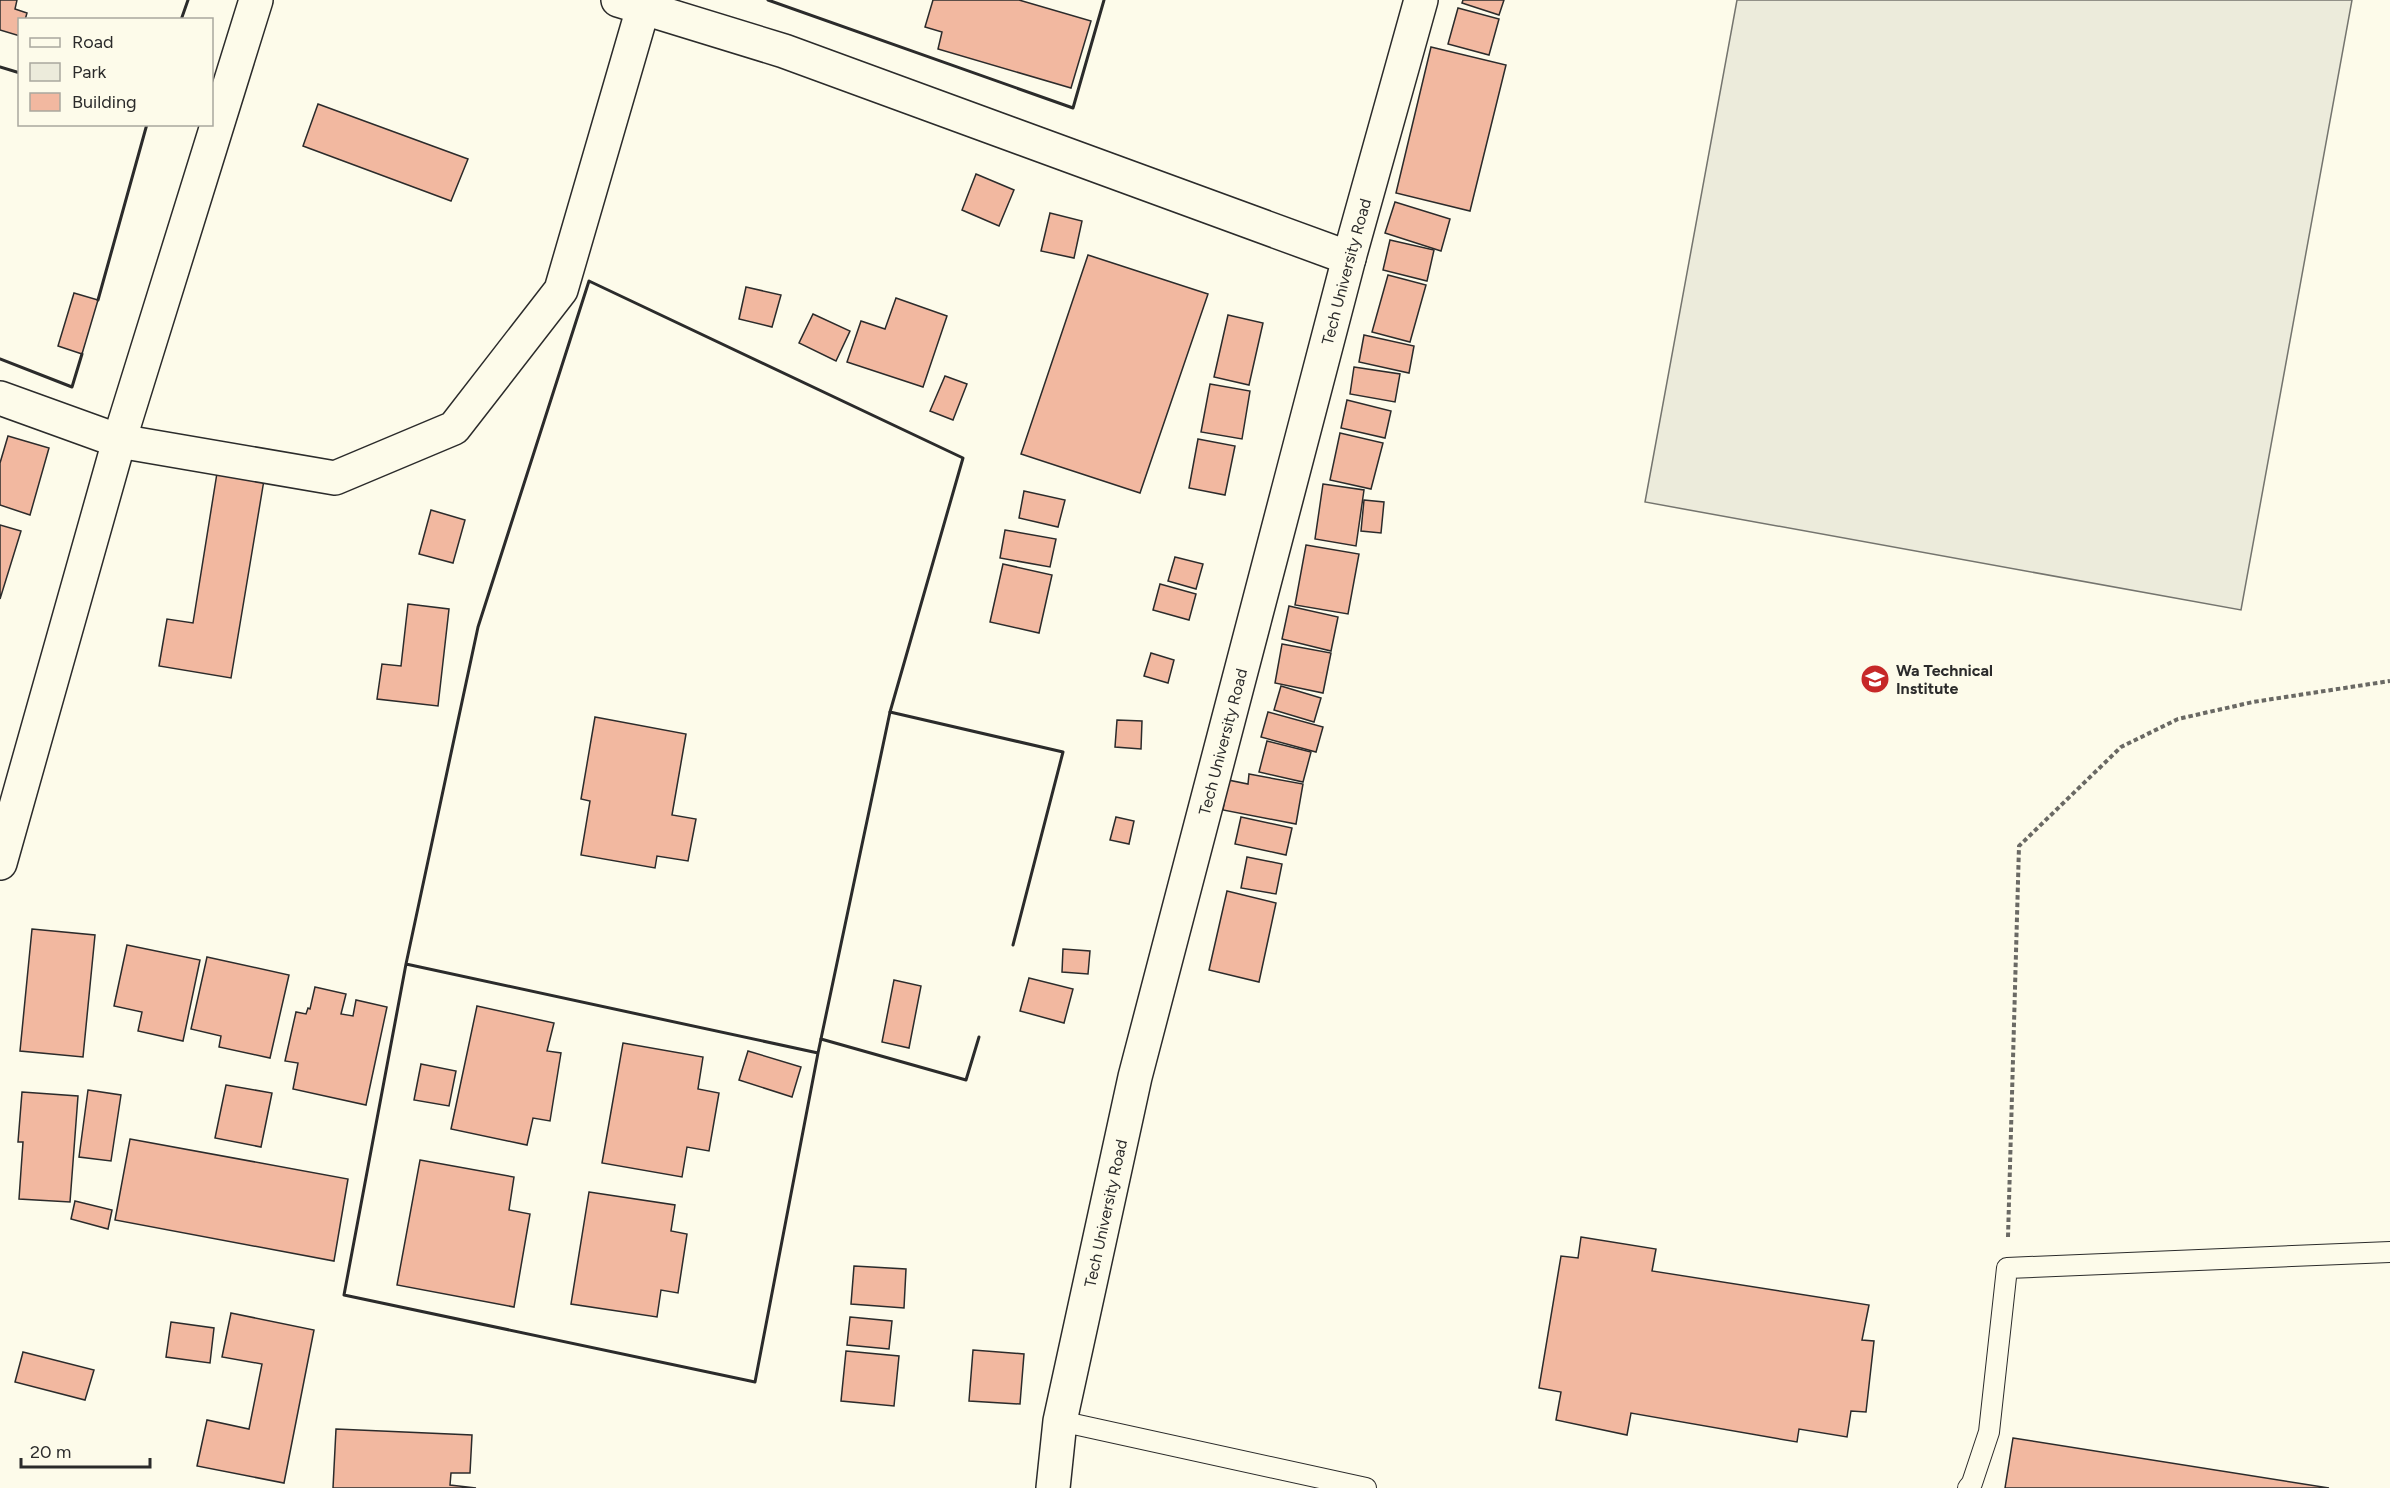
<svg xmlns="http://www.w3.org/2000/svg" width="2390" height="1488" viewBox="0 0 2390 1488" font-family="Figtree,sans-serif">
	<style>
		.green { fill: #ecebdb; stroke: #74746e; stroke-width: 1.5 }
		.building { fill: #f2b8a0; stroke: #2b2b2b; stroke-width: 1.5 }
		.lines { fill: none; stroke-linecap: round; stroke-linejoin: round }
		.lane-casing { stroke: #2b2b2b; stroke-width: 22 }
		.street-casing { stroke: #2b2b2b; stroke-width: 36 }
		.secondary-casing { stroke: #2b2b2b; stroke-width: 36 }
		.path { stroke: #6a6964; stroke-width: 4; stroke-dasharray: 4.5 3; stroke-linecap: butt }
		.lane { stroke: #fdfbea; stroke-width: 20 }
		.street { stroke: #fdfbea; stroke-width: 33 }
		.secondary { stroke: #fdfbea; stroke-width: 33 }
		.wall { stroke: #2b2b2b; stroke-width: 3 }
		.labels { text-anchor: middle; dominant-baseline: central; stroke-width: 4.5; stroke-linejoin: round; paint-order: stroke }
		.street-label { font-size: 16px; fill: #2b2b2b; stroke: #fdfbea }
		.poi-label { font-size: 16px; font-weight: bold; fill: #2b2b2b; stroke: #fdfbea; text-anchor: start }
	</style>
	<rect width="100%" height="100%" fill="#fdfbea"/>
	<polygon class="green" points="1737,0 2352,0 2241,610 1645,502"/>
	<g class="building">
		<polygon points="0,0 17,0 15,9 27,13 25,20 20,20 20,36 0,30"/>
		<polygon points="933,0 1019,0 1091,21 1071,88 938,49 942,32 925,27"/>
		<polygon points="1463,0 1504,0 1499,15 1462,3"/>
		<polygon points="1458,8 1499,19 1489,55 1448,44"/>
		<polygon points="1431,47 1506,65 1470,211 1396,193"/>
		<polygon points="318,104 468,159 451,201 303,146"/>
		<polygon points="976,174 1014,190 999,226 962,210"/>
		<polygon points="1395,202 1450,219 1441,251 1385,233"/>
		<polygon points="1050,213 1082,221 1074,258 1041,251"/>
		<polygon points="1390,240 1434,250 1427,281 1383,270"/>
		<polygon points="1088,255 1208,294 1140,493 1021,454"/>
		<polygon points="1388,275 1426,285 1410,342 1372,332"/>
		<polygon points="746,287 781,295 772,327 739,319"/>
		<polygon points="74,293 98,300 82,354 58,346"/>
		<polygon points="896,298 947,316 923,387 847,362 861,321 885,329"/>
		<polygon points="813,314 850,331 836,361 799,343"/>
		<polygon points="1228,315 1263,323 1249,385 1214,377"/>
		<polygon points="1364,335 1414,346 1409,373 1359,362"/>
		<polygon points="1354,367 1400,374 1395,402 1350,394"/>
		<polygon points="945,376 967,384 953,420 930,411"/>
		<polygon points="1210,384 1250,391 1242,439 1201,432"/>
		<polygon points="1347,400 1391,411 1385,438 1341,428"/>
		<polygon points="1340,433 1383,443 1371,489 1330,480"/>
		<polygon points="8,436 49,448 30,515 0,505 0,463"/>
		<polygon points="1198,439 1235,446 1225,495 1189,488"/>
		<polygon points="217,473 264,480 231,678 159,666 167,619 193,623"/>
		<polygon points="1323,484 1364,490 1356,546 1315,539"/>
		<polygon points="1024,491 1065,500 1058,527 1019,518"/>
		<polygon points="1364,500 1384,502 1381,533 1361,531"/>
		<polygon points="431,510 465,520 453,563 419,554"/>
		<polygon points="0,525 21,531 0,599"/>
		<polygon points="1005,530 1056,539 1050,567 1000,558"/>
		<polygon points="1306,545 1359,554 1348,614 1295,605"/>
		<polygon points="1175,557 1203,564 1196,589 1168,581"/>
		<polygon points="1003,564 1052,575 1039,633 990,622"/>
		<polygon points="1160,584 1196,594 1189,620 1153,610"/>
		<polygon points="408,604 449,609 438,706 377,699 382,664 401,666"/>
		<polygon points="1289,606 1338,617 1331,651 1282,639"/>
		<polygon points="1282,644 1331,653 1323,693 1275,683"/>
		<polygon points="1151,653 1174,660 1168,683 1144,676"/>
		<polygon points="1281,686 1321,698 1314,722 1274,710"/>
		<polygon points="1268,712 1323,727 1316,752 1261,737"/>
		<polygon points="595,717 686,734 672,815 696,819 688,861 657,856 655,868 581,855 590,801 581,799"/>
		<polygon points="1117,720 1142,721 1141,749 1115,747"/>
		<polygon points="1267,741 1311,752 1303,782 1259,772"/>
		<polygon points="1249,774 1303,784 1296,824 1223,810 1228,780 1248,784"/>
		<polygon points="1116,817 1134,821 1129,844 1110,840"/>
		<polygon points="1241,817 1292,828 1286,855 1235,844"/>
		<polygon points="1247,857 1282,864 1276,894 1241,888"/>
		<polygon points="1227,891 1276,903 1259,982 1209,970"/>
		<polygon points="32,929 95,935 83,1057 20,1051"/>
		<polygon points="127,945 200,960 183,1041 138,1031 142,1012 114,1006"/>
		<polygon points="1063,949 1090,951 1088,974 1062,972"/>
		<polygon points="207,957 289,975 270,1058 219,1047 221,1036 191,1029"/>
		<polygon points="1029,978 1073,989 1064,1023 1020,1011"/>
		<polygon points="894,980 921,986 909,1048 882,1042"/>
		<polygon points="315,987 346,994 341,1014 353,1016 356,1000 387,1007 366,1105 293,1089 298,1063 285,1061 296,1012 306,1014 308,1008 310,1009"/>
		<polygon points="477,1006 554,1023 547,1051 561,1053 550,1121 533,1118 527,1145 451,1129"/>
		<polygon points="623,1043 703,1057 698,1089 719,1093 709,1151 687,1147 682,1177 602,1163"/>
		<polygon points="748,1051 801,1067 792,1097 739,1080"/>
		<polygon points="421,1064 456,1071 449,1106 414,1100"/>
		<polygon points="226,1085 272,1093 261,1147 215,1138"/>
		<polygon points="88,1090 121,1095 111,1161 79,1157"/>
		<polygon points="22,1092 78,1096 70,1202 19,1199 23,1142 18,1142"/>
		<polygon points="130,1139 348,1179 334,1261 115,1220"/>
		<polygon points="420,1160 514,1177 509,1210 530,1214 514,1307 397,1285"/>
		<polygon points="589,1192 675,1205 671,1231 687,1234 678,1293 661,1290 657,1317 571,1304"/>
		<polygon points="75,1201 112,1210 108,1229 71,1219"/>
		<polygon points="1581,1237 1656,1249 1652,1271 1869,1305 1862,1340 1874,1341 1866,1412 1851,1411 1847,1437 1799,1429 1797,1442 1631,1413 1627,1435 1556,1420 1561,1392 1539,1388 1561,1256 1578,1258"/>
		<polygon points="854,1266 906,1269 904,1308 851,1304"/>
		<polygon points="231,1313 314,1330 284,1483 197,1466 207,1420 249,1429 262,1364 222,1357"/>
		<polygon points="850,1317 892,1321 889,1349 847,1345"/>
		<polygon points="171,1322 214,1328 210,1363 166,1357"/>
		<polygon points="973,1350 1024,1354 1020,1404 969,1401"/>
		<polygon points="846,1351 899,1356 894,1406 841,1401"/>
		<polygon points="23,1352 94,1370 85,1400 15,1382"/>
		<polygon points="336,1429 472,1435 470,1473 451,1473 450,1485 476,1488 333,1488"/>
		<polygon points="2013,1438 2329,1488 2005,1488"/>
	</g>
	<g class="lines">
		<g class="lane-casing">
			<g id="lane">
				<polyline points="1060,1421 1366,1488"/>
				<polyline points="1968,1488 1972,1483 1989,1432 2007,1268 2390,1252"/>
			</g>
		</g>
		<g class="street-casing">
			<g id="street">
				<polyline points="618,0 784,51 1349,258"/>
				<polyline points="0,398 119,441 335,478 454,428 561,290 643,8"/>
				<polyline points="0,863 119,441 256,0"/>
			</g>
		</g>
		<g class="secondary-casing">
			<g id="secondary">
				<path id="s1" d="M1053 1488 1060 1421 1135 1077 1349 258 1421 0"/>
			</g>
		</g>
		<polyline class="path" points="2008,1237 2019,846 2121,747 2178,719 2253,702 2390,681"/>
		<use href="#lane" class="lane"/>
		<use href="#street" class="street"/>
		<use href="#secondary" class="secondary"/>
		<g class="wall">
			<polyline points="768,0 1073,108 1104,0"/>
			<polyline points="181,20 188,0"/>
			<polyline points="0,67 20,73"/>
			<polyline points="98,300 147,124"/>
			<polyline points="0,359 72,387 82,354"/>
			<polyline points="890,712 1063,752 1013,945"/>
			<polyline points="406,964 818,1053 755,1382 344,1295 406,964 478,627 589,281 963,458 890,712 818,1053"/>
			<polyline points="821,1039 966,1080 979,1037"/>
		</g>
	</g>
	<defs>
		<g id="school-disc" transform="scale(1.5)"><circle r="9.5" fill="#c62828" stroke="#fdfbea"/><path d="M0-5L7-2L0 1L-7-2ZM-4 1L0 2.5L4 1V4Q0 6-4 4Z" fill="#fff"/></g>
	</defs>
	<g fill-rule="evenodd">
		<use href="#school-disc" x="1875" y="679"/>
	</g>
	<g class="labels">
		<g class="street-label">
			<text stroke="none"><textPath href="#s1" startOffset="1252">Tech University Road</textPath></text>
			<text stroke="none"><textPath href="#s1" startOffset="766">Tech University Road</textPath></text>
			<text stroke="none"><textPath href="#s1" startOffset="280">Tech University Road</textPath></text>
		</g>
		<g class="poi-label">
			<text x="1896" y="670">Wa Technical<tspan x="1896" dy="18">Institute</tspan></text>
		</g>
	</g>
	<rect x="18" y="18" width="195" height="108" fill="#fdfbea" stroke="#a9a89e" stroke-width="1.5"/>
	<rect x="30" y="38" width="30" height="9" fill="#fdfbea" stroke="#a9a89e" stroke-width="1.5"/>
	<text x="72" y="48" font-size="18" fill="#2b2b2b">Road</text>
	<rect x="30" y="63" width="30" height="18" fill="#ecebdb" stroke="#a9a89e" stroke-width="1.5"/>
	<text x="72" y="78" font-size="18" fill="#2b2b2b">Park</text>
	<rect x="30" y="93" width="30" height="18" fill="#f2b8a0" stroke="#a9a89e" stroke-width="1.5"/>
	<text x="72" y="108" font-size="18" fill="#2b2b2b">Building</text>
	<path d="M21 1458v9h129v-9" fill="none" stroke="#2b2b2b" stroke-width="3"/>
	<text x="30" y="1458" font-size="18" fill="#2b2b2b" stroke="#fdfbea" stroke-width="4.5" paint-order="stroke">20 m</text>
</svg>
